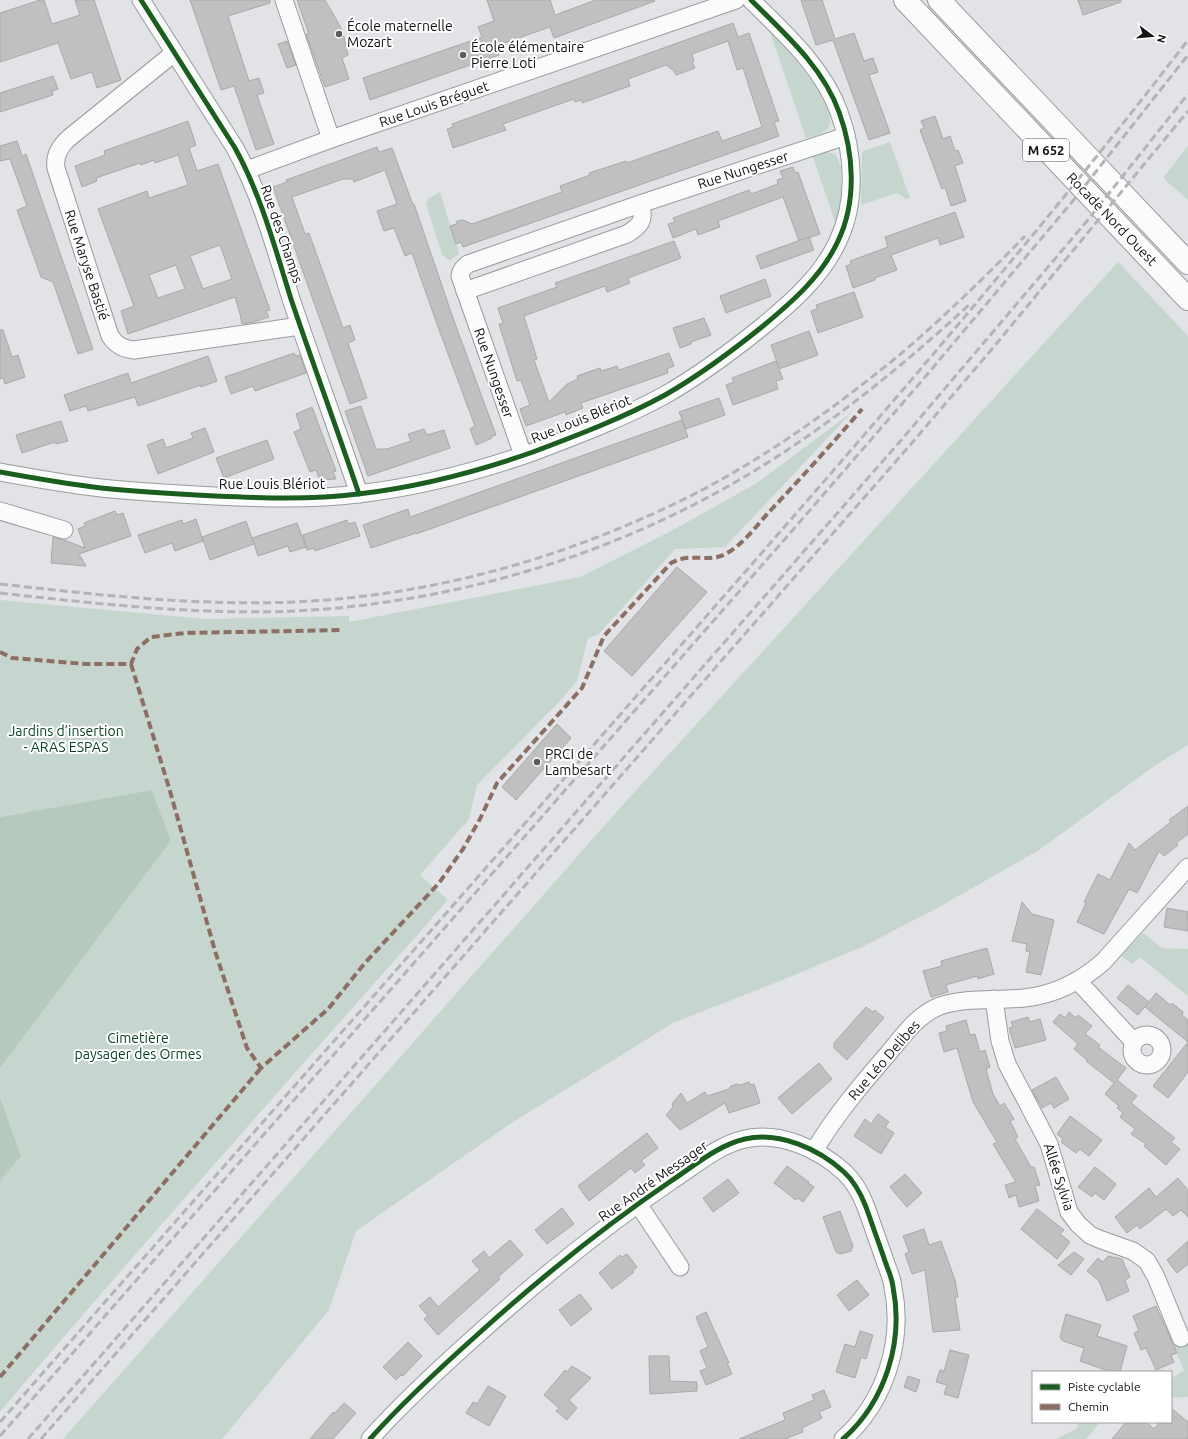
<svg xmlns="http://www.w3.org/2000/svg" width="1188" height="1439" viewBox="0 0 1188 1439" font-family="Ubuntu,sans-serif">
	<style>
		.green { fill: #c6d5cd }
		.forest { fill: #b6c9be }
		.building { fill: #c1c0c1; stroke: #a8a9a9; fill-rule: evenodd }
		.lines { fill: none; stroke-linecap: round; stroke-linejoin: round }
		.minor-casing { stroke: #9a9b9e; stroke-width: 19 }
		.trunk-casing { stroke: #9a9b9e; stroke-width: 24 }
		.minor { stroke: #fafbfb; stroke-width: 17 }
		.trunk { stroke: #fafbfb; stroke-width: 22 }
		.rail { stroke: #b4b4b6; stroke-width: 3; stroke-dasharray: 8 4; stroke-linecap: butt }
		.quiet { stroke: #8d6e63; stroke-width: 4; stroke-dasharray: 8 4; stroke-linecap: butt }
		.cycleway-casing { stroke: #fff; stroke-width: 8 }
		.cycleway { stroke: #1b5e20; stroke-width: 5 }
		.poi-dot { fill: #5a5b5e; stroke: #fff; stroke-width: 1.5 }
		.labels { text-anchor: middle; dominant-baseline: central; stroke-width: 4; stroke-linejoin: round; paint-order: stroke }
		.shield { fill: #fff; stroke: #59595b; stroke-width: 1 }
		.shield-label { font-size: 13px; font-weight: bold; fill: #121215 }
		.poi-label { font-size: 14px; fill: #121215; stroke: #fff; text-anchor: start }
		.street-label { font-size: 14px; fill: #121215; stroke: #fff }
		.park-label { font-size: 14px; fill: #084124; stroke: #fff }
	</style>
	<rect width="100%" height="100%" fill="#e1e3e7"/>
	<g class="green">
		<path d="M770 32C784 47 843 106 828 128 823 134 813 136 806 138Z"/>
		<polygon points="890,142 910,198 906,199 897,193 861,205 862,154 863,151"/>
		<polygon points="1188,146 1188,200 1163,178"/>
		<polygon points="825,151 836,155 841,168 841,201 836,225 812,154"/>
		<polygon points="440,192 459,254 450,260 446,258 442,254 426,204 428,199"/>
		<polygon points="1118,262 1188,336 1188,745 1157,764 1039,850 939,907 864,946 780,981 673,1023 510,1124 356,1231 329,1310 222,1439 63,1439 620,808"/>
		<path d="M852 412 725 547 675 549 598 635 588 638 577 681 561 700 477 785 469 819 420 875 448 900C298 1070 146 1239 0 1412V1181L21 1156 0 1097V1068L171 841 152 790 0 817V600L205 619 349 616V622L580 577 673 530 757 483Z"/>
		<polygon points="1143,933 1162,948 1188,949 1188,996 1140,957 1132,964 1121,956"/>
		<polygon points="1188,1339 1188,1397 1171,1398 1171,1377 1174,1377 1184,1370 1173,1344"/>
		<polygon points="1077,1422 1100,1422 1086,1439 1055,1439 1078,1428"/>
	</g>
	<g class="forest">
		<polygon points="152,790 171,841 0,1068 0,817"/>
		<polygon points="0,1097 21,1156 0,1181"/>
	</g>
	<g class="building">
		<polygon points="40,0 44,0 52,24 80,15 75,0 94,0 121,80 97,88 92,72 71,79 58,43 0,62 0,13"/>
		<polygon points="190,0 270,0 270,3 228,16 249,81 259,78 264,93 257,95 274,144 256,150 234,86 221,90"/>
		<polygon points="297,0 325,0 340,26 344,37 348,55 342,58 349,79 325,87 306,34 309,34"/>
		<polygon points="487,0 550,0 555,15 596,0 654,0 655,1 554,38 550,27 496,46 499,55 370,100 363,78 482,37 478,27 494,21"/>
		<polygon points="801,0 822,0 835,39 854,33 864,61 873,58 878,72 869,75 890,133 869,140 833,40 816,45"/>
		<polygon points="1078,0 1121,0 1121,2 1083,15"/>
		<polygon points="733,23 738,37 749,33 779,121 774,122 779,136 463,247 461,242 456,244 450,226 456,224 457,221 463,220 472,224 562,192 560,186 590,175 589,173 626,161 627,163 718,131 722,141 762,127 743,68 737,70 728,41 692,54 694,61 692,62 695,68 676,75 674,71 666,65 628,79 630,86 582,103 582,100 575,102 574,99 503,124 506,130 453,148 447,129 453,127 452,124"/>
		<polygon points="287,41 296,65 287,68 278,44"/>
		<polygon points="53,76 58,89 52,91 53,95 0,112 0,93"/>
		<polygon points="935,116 943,139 950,136 955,151 958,150 963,163 955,166 966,201 951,206 945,187 942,189 920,130 924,128 921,121"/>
		<path d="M188 121 196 145 189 148 197 171 218 164 270 310 266 311 269 317 254 322 242 324 240 314 235 297 128 334 121 311 134 306 98 209 147 191 149 198 188 185 178 155 155 163 154 160 141 165 140 163 96 178 97 181 82 187 75 166 105 155 104 151ZM220 245 232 279 203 289 190 256ZM176 265 185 289 158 298 149 275Z"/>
		<polygon points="17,141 22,156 26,154 93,349 78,354 53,282 41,277 17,210 27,206 10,159 0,161 0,146"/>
		<polygon points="377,147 379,152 392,148 413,205 414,204 453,318 496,435 492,436 492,438 476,445 470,429 475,426 438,327 412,253 405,256 394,228 384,231 377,211 397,204 385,170 354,182 353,179 343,179 292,197 305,234 309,233 343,328 350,325 355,340 348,343 367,398 350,404 273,187 287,182 286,180"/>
		<polygon points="793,167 795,173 798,172 820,234 799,241 783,197 718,221 720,227 698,235 696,229 673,238 668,224 675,222 673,218 749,190 751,194 778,184 777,180 783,178 780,171"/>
		<polygon points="955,212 964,237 940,245 938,238 891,255 897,270 875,278 875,280 853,288 846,266 851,264 850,261 888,247 885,237"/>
		<polygon points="809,237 814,250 761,269 756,256"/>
		<polygon points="674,241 681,258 628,278 630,283 607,292 605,286 524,316 537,359 534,360 549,402 567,384 578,379 577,376 600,368 601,371 617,366 619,370 669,353 674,366 667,369 668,373 581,403 583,408 566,415 565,412 526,426 520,409 530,405 521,380 517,381 499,324 503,323 498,308 557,287 555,283"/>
		<polygon points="765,279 771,296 726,313 720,296"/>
		<polygon points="854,292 863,317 818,333 811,311 817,309 816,305"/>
		<polygon points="704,318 711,335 691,342 691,344 680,348 673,328"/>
		<polygon points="0,330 3,330 12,357 18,355 25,377 5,384 3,378 0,379"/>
		<polygon points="809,331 818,355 779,369 783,379 776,381 778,389 733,405 726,385 734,382 732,378 776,361 779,368 771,345"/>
		<polygon points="294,353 296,356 300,355 306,373 255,391 253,386 231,394 225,377"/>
		<polygon points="208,356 217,381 201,387 201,385 138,406 135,397 88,411 86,406 70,411 64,395 128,373 131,383"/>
		<polygon points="719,398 725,415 686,429 679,412"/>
		<polygon points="361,406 376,449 387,449 411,441 408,434 424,429 427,435 444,430 450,448 368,476 345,411"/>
		<polygon points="312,407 336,471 333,472 336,479 320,480 316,470 310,472 294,432 301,429 296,414"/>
		<polygon points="682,420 688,437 430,529 416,534 416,533 371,548 363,525 408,509 410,517"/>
		<polygon points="61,421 68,441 56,444 55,442 22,453 16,435"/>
		<polygon points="205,428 214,452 158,474 147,445 163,439 166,448 193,438 191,433"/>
		<polygon points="267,440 274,459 224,478 216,458"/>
		<polygon points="115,511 117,515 123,513 131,536 79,554 86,566 51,563 53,537 64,540 85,548 78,529 85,526 84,523"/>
		<polygon points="196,519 203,541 175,551 172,543 145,553 138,535 182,520 183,524"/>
		<polygon points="347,520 348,524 355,522 360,536 315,551 314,548 307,550 303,535"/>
		<polygon points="246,521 254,544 210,560 202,537"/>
		<polygon points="297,523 306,547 290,552 288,546 258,556 252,538"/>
		<polygon points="677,567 707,592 632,676 604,651"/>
		<polygon points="557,724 571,738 516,800 502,787"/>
		<polygon points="1188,806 1188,834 1176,843 1178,845 1164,856 1159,851 1137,893 1129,889 1104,934 1077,922 1086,903 1084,902 1098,874 1110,880 1129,843 1135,850 1171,822 1169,820"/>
		<polygon points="1022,902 1032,914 1054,920 1041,975 1026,972 1030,952 1026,951 1027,944 1012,941"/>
		<polygon points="1167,908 1188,912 1188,931 1164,927"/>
		<polygon points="987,948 994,974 978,979 977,976 946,985 948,992 931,997 923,971 942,966 941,961"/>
		<polygon points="1128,985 1149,1002 1138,1015 1117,998"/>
		<polygon points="1156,993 1170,1005 1172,1003 1183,1012 1182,1015 1188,1020 1188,1072 1168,1098 1153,1086 1188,1042 1145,1007"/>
		<polygon points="866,1007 873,1012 875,1010 884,1018 847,1060 834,1048 834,1043"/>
		<polygon points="1069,1012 1076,1018 1078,1015 1092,1026 1085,1034 1100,1045 1098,1047 1126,1068 1117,1080 1137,1096 1131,1103 1175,1138 1171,1142 1180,1149 1166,1165 1144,1146 1146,1144 1131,1134 1135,1129 1120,1117 1123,1113 1117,1108 1119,1106 1105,1094 1114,1083 1086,1061 1087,1060 1074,1049 1078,1044 1053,1022 1060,1014 1065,1018"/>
		<polygon points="1028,1017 1030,1022 1040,1019 1046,1040 1015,1048 1009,1028 1013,1027 1011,1022"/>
		<polygon points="966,1020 970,1035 975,1034 980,1052 985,1050 990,1067 986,1069 993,1094 1000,1106 1004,1103 1014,1119 1010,1121 1018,1137 1015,1139 1031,1167 1034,1167 1040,1185 1035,1186 1039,1201 1019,1207 1016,1195 1009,1198 1005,1185 1016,1182 993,1144 997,1142 973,1102 957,1048 944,1052 939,1033 947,1031 946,1026"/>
		<polygon points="819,1063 832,1079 792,1114 778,1098"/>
		<polygon points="1056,1077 1069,1099 1054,1108 1051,1103 1042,1108 1032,1090"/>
		<polygon points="749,1082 750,1085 754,1084 760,1103 729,1113 725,1103 680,1130 666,1115 673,1107 672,1104 681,1093 687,1103 705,1092 707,1096 729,1089 731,1086 737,1084 740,1085"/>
		<polygon points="878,1114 889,1122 885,1127 894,1133 881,1154 854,1136 865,1119 871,1124"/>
		<polygon points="1070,1116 1102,1140 1089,1156 1080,1149 1076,1153 1061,1142 1063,1139 1057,1134"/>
		<polygon points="647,1133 658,1148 641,1161 645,1165 635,1173 631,1168 589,1201 578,1186"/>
		<polygon points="787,1166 809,1182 808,1183 814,1187 803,1202 798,1198 796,1200 774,1183"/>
		<polygon points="1095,1167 1116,1184 1104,1200 1095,1193 1092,1197 1078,1187"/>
		<polygon points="905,1174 922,1193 907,1207 890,1187"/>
		<polygon points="1178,1178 1188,1190 1188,1217 1181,1210 1173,1216 1166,1209 1140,1229 1137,1225 1127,1233 1115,1217 1149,1188 1156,1197"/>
		<polygon points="728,1179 739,1193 713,1212 703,1198"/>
		<polygon points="562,1208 574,1224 547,1244 535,1230"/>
		<polygon points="1037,1209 1064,1230 1060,1234 1070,1242 1057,1259 1021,1229"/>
		<polygon points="840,1211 853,1246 851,1251 840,1254 836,1252 823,1217"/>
		<polygon points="924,1229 929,1245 941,1241 955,1280 958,1297 955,1298 960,1330 933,1332 925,1270 912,1274 905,1254 909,1252 903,1236"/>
		<polygon points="510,1240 523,1255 498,1277 500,1279 438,1335 424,1319 428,1316 419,1306 430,1297 438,1307 480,1270 472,1261 484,1251 489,1258"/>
		<polygon points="1188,1241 1188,1264 1177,1273 1167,1260"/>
		<polygon points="1074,1252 1084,1259 1071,1275 1058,1265"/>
		<polygon points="627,1254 637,1267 632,1271 634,1272 612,1289 599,1273 620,1255 622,1257"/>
		<polygon points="1108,1256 1122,1259 1130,1277 1125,1280 1129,1291 1107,1301 1099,1281 1087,1271 1098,1258 1103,1262"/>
		<polygon points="857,1280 869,1295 849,1311 837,1295"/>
		<polygon points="580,1294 592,1309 571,1326 559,1310"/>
		<polygon points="1156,1306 1177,1353 1171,1355 1174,1362 1156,1370 1146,1348 1141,1350 1134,1333 1139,1331 1133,1316"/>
		<polygon points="706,1312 729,1363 727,1363 732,1374 706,1385 700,1371 707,1368 700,1351 708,1347 696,1317"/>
		<polygon points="1066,1314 1101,1325 1097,1336 1127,1346 1120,1372 1111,1372 1080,1361 1084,1348 1063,1341 1060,1337"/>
		<polygon points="860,1331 873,1335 866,1359 861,1357 855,1378 836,1372 845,1344 855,1347"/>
		<polygon points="408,1342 422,1356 403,1376 401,1375 396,1380 383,1367"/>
		<polygon points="950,1350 969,1355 958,1398 944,1394 947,1385 936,1382 940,1370 944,1371"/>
		<polygon points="649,1356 669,1356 670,1381 697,1382 697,1391 650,1394"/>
		<polygon points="572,1366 591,1378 569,1400 577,1408 567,1420 556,1411 559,1408 544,1395 565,1370 567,1372"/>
		<polygon points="908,1376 920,1380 916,1392 904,1387"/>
		<polygon points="488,1386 506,1396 489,1426 466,1413 473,1402 477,1404"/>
		<polygon points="824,1390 831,1407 819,1412 822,1418 802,1428 803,1432 785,1439 739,1439 785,1420 783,1413 814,1400 812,1395"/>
		<polygon points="344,1403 356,1413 333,1439 310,1439 333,1412 334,1414"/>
		<polygon points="1171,1408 1188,1422 1188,1439 1112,1439 1126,1422 1146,1422 1154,1429 1160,1422 1171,1422"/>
	</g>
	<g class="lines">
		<g class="minor-casing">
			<g id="minor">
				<path d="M141 0 235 148C261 195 275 248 291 299 313 364 337 429 359 494"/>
				<polyline points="284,0 331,139"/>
				<path d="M174 53 69 138C60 146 54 155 56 168L110 336C116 345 123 349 134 350L300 326"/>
				<polyline points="247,170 331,139 736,0"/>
				<path d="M465 291 627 234C640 226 646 220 640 204"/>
				<path d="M523 455 460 276C461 270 463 268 468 264L640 204 846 136"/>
				<path d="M0 472C33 478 67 484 101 488 139 492 177 494 215 496 262 498 311 500 358 494 418 487 476 472 533 452 578 435 623 418 665 395 700 375 732 351 763 326 792 302 822 276 838 241 857 201 854 153 839 112 823 67 784 33 751 0"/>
				<polyline points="0,511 64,530"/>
				<polyline points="1078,981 1134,1042"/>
				<polyline points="994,999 1000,1041 1007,1064 1049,1144 1069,1212 1078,1224 1090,1235 1099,1239 1133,1251 1147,1261 1156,1277 1181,1338"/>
				<circle cx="1147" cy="1050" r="15"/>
				<path d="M814 1151C835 1116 860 1086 887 1055 902 1037 918 1014 940 1006 967 997 996 1001 1024 998 1054 995 1081 981 1103 962L1188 867"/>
				<polyline points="638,1204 680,1267"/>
				<path d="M370 1439C403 1402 440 1368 477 1335 538 1280 603 1227 671 1181 694 1166 718 1145 745 1139 779 1131 819 1149 844 1172 854 1181 861 1194 866 1207 872 1224 878 1241 884 1258 887 1268 892 1277 893 1287 904 1342 885 1402 843 1439"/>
			</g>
		</g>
		<g class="trunk-casing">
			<g id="trunk">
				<polyline points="905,0 1188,299"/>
				<polyline points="939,0 1188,263"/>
			</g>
		</g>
		<use href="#minor" class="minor"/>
		<use href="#trunk" class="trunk"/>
		<g class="rail">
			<path d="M0 584C98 595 197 606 295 602 427 596 555 561 674 504 754 466 828 413 897 357 942 319 984 278 1025 236"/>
			<path d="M0 593C98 604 197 615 296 611 465 602 632 550 775 458 845 413 909 360 970 304"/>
			<path d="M0 1422C215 1176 431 931 646 685 831 474 1017 263 1188 40"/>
			<polyline points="0,1436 778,547 920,383 1072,202 1188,55"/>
			<polyline points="28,1439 903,438 1087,221 1188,94"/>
			<polyline points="41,1439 911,444 992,349 1188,111"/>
		</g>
		<g class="quiet">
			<polyline points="0,652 12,658 86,664 131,664 137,649 151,637 185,633 343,630"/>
			<path d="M131 664 170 791 215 951 247 1048 261 1068 328 1009 364 964 439 883 463 849 480 819 497 783 582 688 604 636 671 563C692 551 709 565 729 552 745 542 757 525 770 511 801 478 832 444 862 409"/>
			<polyline points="0,1377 261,1068"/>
		</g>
		<g class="cycleway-casing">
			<g id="cycleway">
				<path d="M141 0 235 148C261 195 275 248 291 299 313 364 337 429 359 494"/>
				<path d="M0 472C33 478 67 484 101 488 139 492 177 494 215 496 262 498 311 500 358 494 418 487 476 472 533 452 578 435 623 418 665 395 700 375 732 351 763 326 792 302 822 276 838 241 857 201 854 153 839 112 823 67 784 33 751 0"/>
				<path d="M370 1439C403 1402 440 1368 477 1335 538 1280 603 1227 671 1181 694 1166 718 1145 745 1139 779 1131 819 1149 844 1172 854 1181 861 1194 866 1207 872 1224 878 1241 884 1258 887 1268 892 1277 893 1287 904 1342 885 1402 843 1439"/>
			</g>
		</g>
		<use href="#cycleway" class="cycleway"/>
	</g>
	<g class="poi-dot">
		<circle cx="339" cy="34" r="4"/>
		<circle cx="463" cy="55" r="4"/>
		<circle cx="537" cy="762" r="4"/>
	</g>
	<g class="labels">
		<rect class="shield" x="1023" y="139" width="46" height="22" rx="3"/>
		<g class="shield-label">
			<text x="1046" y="150">M 652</text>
		</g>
		<g class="poi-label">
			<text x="347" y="26">École maternelle<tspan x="347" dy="16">Mozart</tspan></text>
			<text x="471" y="47">École élémentaire<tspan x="471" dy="16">Pierre Loti</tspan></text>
			<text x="545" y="754">PRCI de<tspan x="545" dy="16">Lambesart</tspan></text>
		</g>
		<g class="street-label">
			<text transform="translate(434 104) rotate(-19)">Rue Louis Bréguet</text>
			<text transform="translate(743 170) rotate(-18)">Rue Nungesser</text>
			<text transform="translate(1112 219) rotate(46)">Rocade Nord Ouest</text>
			<text transform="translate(282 234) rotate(71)">Rue des Champs</text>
			<text transform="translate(87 265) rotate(72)">Rue Maryse Bastié</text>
			<text transform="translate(494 373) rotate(71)">Rue Nungesser</text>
			<text transform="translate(581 419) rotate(-22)">Rue Louis Blériot</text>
			<text x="272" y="484">Rue Louis Blériot</text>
			<text transform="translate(884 1060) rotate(-49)">Rue Léo Delibes</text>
			<text transform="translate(1059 1177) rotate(72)">Allée Sylvia</text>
			<text transform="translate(653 1181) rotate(-35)">Rue André Messager</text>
		</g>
		<g class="park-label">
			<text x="66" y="731">Jardins d’insertion<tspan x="66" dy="16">- ARAS ESPAS</tspan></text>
			<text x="138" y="1038">Cimetière<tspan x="138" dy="16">paysager des Ormes</tspan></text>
		</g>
	</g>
	<rect x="1032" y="1371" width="140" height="52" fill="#ffffff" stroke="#a0a0a1"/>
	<rect x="1040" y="1384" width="20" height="6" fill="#1b5e20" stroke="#a0a0a1"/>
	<text x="1068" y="1391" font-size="12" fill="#121215">Piste cyclable</text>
	<rect x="1040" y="1404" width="20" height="6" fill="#8d6e63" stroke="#a0a0a1"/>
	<text x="1068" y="1411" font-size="12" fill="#121215">Chemin</text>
	<g transform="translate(1152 36) rotate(106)" stroke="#ffffff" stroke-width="3" paint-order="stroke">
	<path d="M0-3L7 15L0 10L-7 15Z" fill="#121215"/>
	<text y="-6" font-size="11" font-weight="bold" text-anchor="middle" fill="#121215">N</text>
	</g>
</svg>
